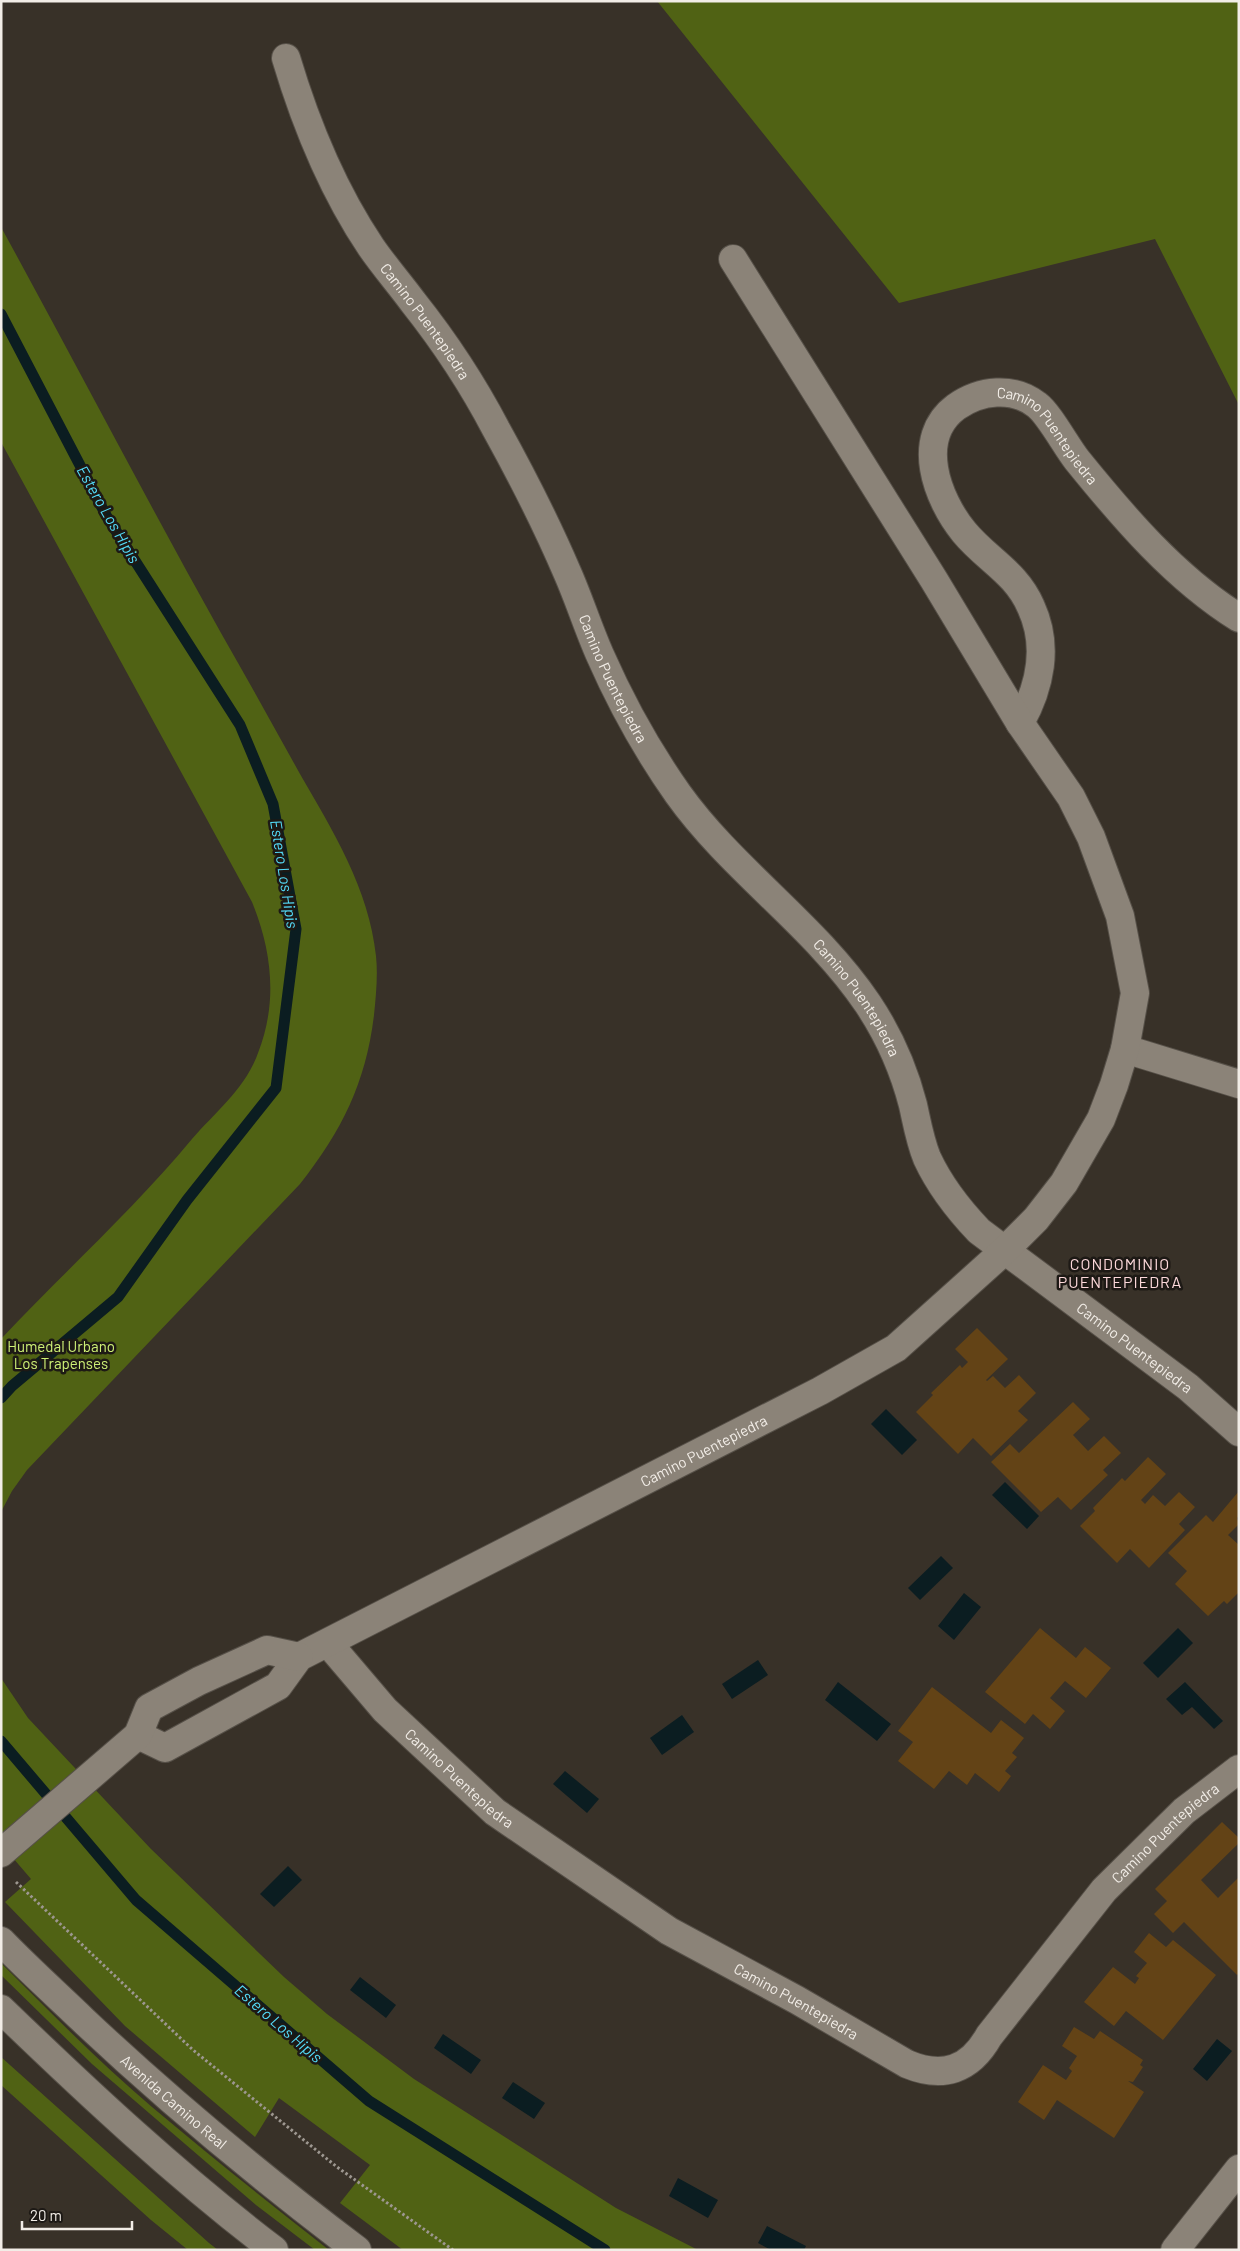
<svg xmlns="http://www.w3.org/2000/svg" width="1240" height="2251" viewBox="0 0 1240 2251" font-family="Barlow,sans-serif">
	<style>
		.green { fill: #506214 }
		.water { fill: #0b1d21 }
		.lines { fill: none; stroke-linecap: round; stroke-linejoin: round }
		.stream { stroke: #0b1d21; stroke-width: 11 }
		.building { fill: #634316 }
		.street-casing { stroke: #565048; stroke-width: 30 }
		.secondary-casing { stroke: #565048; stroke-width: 30 }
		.path { stroke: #9d9790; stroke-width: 3; stroke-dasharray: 2.5 2.5; stroke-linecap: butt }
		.street { stroke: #8b8378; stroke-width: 28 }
		.secondary { stroke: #8b8378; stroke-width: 28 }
		.labels { text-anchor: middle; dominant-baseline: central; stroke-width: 5; stroke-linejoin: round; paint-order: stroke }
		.street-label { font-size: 15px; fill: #f2ede7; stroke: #1d1915 }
		.park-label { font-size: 15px; fill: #cef076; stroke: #1d1915 }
		.water-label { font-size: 16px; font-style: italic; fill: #54dcf9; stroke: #1d1915 }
		.neighbourhood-label { font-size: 16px; letter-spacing: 1px; fill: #fcd8da; stroke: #1d1915 }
	</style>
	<rect width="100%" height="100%" fill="#383128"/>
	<g class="green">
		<polygon points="657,1 1239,1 1239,405 1155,239 899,303"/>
		<path d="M1 227C75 362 146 499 221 633 248 680 274 727 300 774 333 831 369 889 376 956 378 975 376 996 374 1015 366 1082 342 1131 300 1184L27 1470 12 1491 1 1512V1339C64 1272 133 1210 192 1139 216 1111 245 1089 258 1053 278 1002 272 951 252 902L1 442Z"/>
		<polygon points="1,1678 28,1718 151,1849 284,1977 327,2014 414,2079 616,2208 698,2250 403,2250 340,2203 370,2165 279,2098 255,2137 125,2026 5,1902 31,1879 1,1844"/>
		<path d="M1 1963C50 2012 99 2062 152 2107 210 2156 269 2203 329 2250H315L256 2205 92 2064 1 1975Z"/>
		<polygon points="1,2057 209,2243 218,2250 188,2250 151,2220 1,2085"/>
	</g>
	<g class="water">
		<polygon points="886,1409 917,1440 902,1455 871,1424"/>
		<polygon points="1005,1482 1039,1516 1027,1529 992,1495"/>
		<polygon points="941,1556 953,1568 920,1600 908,1588"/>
		<polygon points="964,1593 981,1607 954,1640 938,1626"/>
		<polygon points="1178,1628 1193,1643 1158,1678 1143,1663"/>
		<polygon points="758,1660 768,1675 732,1699 722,1684"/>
		<polygon points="838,1682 891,1724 877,1741 825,1700"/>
		<polygon points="1185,1682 1223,1721 1214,1729 1192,1707 1182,1715 1166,1699"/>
		<polygon points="682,1715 694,1732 662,1755 650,1738"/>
		<polygon points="565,1771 599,1799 587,1813 553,1784"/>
		<polygon points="288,1866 302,1880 274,1907 260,1894"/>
		<polygon points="360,1977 396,2005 386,2018 350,1990"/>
		<polygon points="443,2034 481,2060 471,2074 434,2048"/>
		<polygon points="1217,2039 1232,2051 1207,2081 1193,2069"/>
		<polygon points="513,2082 545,2103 534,2119 502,2098"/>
		<polygon points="678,2178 718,2200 708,2218 669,2196"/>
		<polygon points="767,2226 806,2246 804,2250 771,2250 758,2243"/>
	</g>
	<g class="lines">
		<g class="stream">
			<polyline points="1,314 107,517 240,725 273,804 296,929 276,1088 187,1200 118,1297 12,1386 1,1398"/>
			<polyline points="1,1741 136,1900 369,2101 605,2250"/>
		</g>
	</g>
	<g class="building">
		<polygon points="977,1328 1008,1359 986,1380 987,1381 993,1376 1005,1388 1019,1375 1036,1393 1018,1411 1028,1420 991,1456 973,1438 958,1454 916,1412 933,1395 931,1393 960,1365 962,1368 968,1362 955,1349"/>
		<polygon points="1073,1402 1090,1419 1073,1435 1088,1451 1104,1436 1121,1453 1103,1470 1108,1475 1071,1510 1058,1497 1041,1512 991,1462 1010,1444 1019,1453"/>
		<polygon points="1148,1457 1166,1474 1141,1500 1145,1504 1153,1495 1165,1506 1179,1492 1195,1507 1179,1524 1185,1530 1149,1568 1130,1549 1117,1563 1080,1526 1095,1511 1093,1508 1122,1478 1125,1481"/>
		<polygon points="1239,1491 1239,1516 1237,1518 1239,1524 1228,1535 1239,1545 1239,1592 1227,1604 1224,1601 1208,1616 1175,1584 1187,1571 1168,1553 1206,1515 1213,1522"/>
		<polygon points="1040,1628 1076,1658 1085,1647 1111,1668 1086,1698 1065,1681 1050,1698 1065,1711 1050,1729 1033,1714 1025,1724 985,1692"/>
		<polygon points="932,1687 991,1733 1001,1720 1024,1738 1012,1753 1017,1757 1005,1771 1011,1776 999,1792 975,1773 967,1785 949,1771 934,1789 898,1761 913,1742 898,1731"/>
		<polygon points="1222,1822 1239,1838 1239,1843 1201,1880 1218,1898 1239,1877 1239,1973 1237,1975 1184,1922 1173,1933 1154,1914 1167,1901 1155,1889"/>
		<polygon points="1149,1933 1166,1947 1173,1940 1216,1975 1163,2040 1126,2011 1114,2026 1084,2002 1113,1967 1135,1984 1139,1978 1136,1976 1147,1963 1134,1952"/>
		<polygon points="1074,2027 1094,2039 1100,2031 1143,2060 1140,2065 1143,2067 1133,2082 1128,2081 1144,2092 1114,2138 1057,2100 1044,2120 1018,2102 1043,2065 1066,2080 1072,2071 1069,2068 1077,2056 1062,2046"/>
	</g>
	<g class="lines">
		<g class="street-casing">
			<g id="street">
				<path id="s1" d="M286 58C306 125 332 189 371 247 384 266 399 283 413 302 444 341 473 385 496 429 522 476 546 523 567 572 579 599 588 628 600 655 622 705 647 750 678 794 733 871 815 925 868 1004 888 1034 904 1070 913 1105 917 1123 920 1141 927 1158 940 1186 958 1209 979 1231L1188 1387 1239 1432"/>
				<path id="s2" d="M1020 723C1040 687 1049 646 1031 607 1016 572 987 560 964 532 937 499 914 438 956 407 980 390 1013 386 1037 405 1049 414 1066 446 1077 460 1124 518 1175 578 1239 618"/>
				<polyline points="1125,1049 1239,1084"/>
				<path id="s3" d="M328 1643 385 1710 495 1812 669 1931 797 2000 907 2064C943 2079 970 2070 989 2036L1104 1890 1184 1811 1239 1769"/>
				<path id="s4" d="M138 1735 165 1748 278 1686 299 1657 820 1391 896 1348 1004 1251 1036 1219 1064 1183 1101 1119 1114 1085 1125 1049 1135 993 1120 916 1091 837 1071 797 1020 723 934 580 733 259"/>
				<polyline points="1,1853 138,1735 149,1708 199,1681 267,1650 299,1657"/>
			</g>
		</g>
		<g class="secondary-casing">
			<g id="secondary">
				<path id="s5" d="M1 1941C27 1968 56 1994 83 2020 170 2102 262 2178 357 2250"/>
				<path d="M1 2009C88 2093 177 2176 274 2250"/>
				<polyline points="1175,2250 1239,2169"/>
			</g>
		</g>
		<polyline class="path" points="16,1882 193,2050 337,2167 453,2250"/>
		<use href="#street" class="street"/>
		<use href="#secondary" class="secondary"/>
	</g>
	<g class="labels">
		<g class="street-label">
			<text stroke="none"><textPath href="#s1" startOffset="300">Camino Puentepiedra</textPath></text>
			<text stroke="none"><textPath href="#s2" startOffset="476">Camino Puentepiedra</textPath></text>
			<text stroke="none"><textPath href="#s1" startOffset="705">Camino Puentepiedra</textPath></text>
			<text stroke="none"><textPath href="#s1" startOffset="1110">Camino Puentepiedra</textPath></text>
			<text stroke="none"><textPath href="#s1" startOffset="1572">Camino Puentepiedra</textPath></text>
			<text stroke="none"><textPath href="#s4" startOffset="649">Camino Puentepiedra</textPath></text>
			<text stroke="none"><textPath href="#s3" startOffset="189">Camino Puentepiedra</textPath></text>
			<text stroke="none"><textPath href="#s3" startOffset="1088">Camino Puentepiedra</textPath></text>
			<text stroke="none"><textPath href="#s3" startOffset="594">Camino Puentepiedra</textPath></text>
			<text stroke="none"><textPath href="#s5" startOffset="236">Avenida Camino Real</textPath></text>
		</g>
		<g class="park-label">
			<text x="61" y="1346">Humedal Urbano<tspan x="61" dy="17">Los Trapenses</tspan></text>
		</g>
		<g class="water-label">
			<text transform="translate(109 514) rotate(60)">Estero Los Hipis</text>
			<text transform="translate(285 874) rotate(81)">Estero Los Hipis</text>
			<text transform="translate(279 2023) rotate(41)">Estero Los Hipis</text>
		</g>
		<g class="neighbourhood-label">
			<text x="1120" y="1263">CONDOMINIO<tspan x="1120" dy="18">PUENTEPIEDRA</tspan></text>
		</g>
	</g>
	<rect width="1240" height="2251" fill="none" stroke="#f2ede7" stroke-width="5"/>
	<path d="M22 2221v8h110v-8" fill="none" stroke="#f2ede7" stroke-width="2.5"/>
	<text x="30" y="2221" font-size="15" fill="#f2ede7" stroke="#1d1915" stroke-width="4" paint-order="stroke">20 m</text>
</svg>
